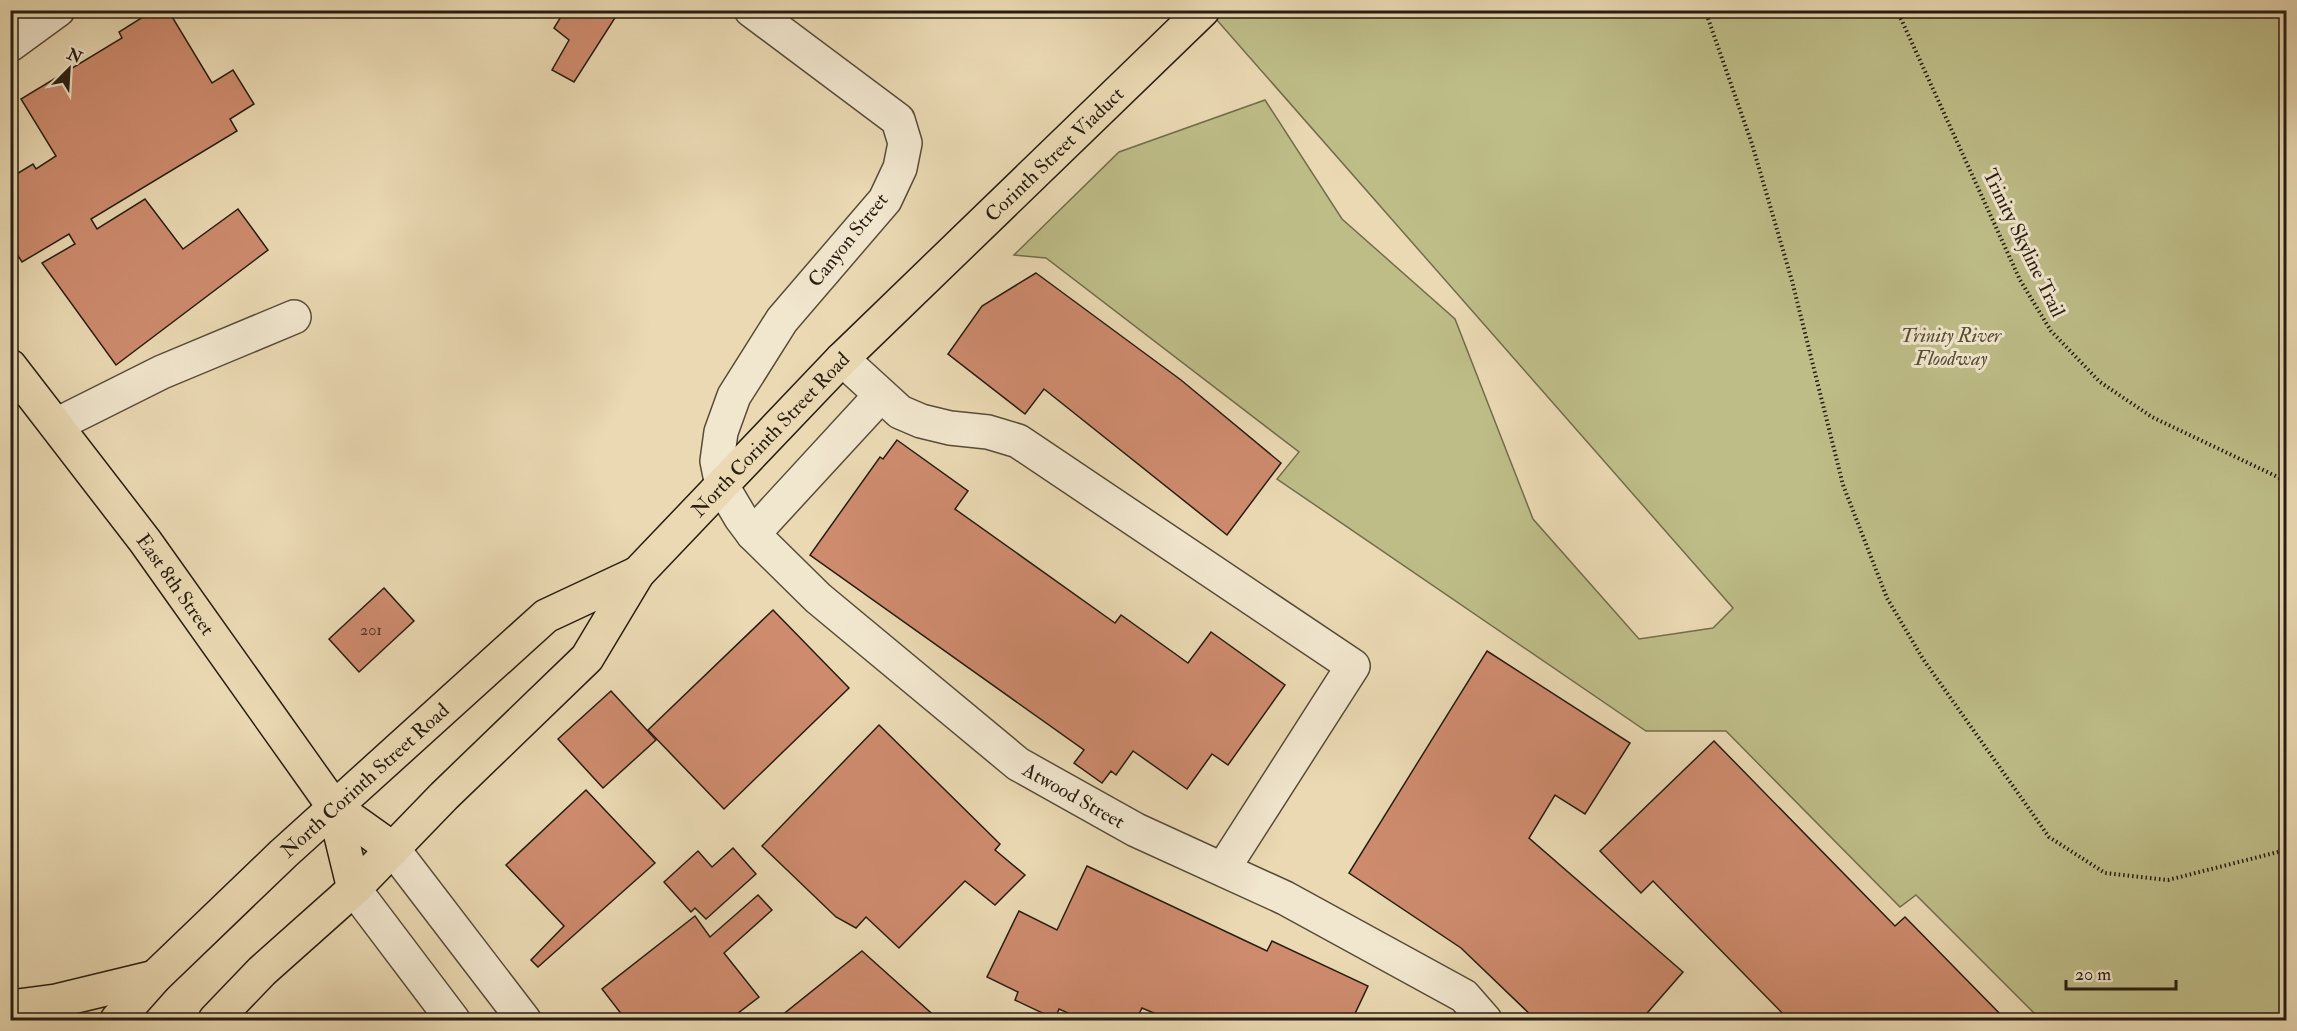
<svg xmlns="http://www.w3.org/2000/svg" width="2297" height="1031" viewBox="0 0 2297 1031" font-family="'IM FELL Double Pica',serif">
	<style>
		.green { fill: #bebd88; stroke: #726d4c; stroke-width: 1.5 }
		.building { fill: #ce8b6e; stroke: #271d10; stroke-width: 1.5 }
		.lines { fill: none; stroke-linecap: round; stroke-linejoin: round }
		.minor-casing { stroke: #584c39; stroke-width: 36 }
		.major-casing { stroke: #271d10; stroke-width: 36 }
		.path { stroke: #271d10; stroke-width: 4; stroke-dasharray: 1.5 3; stroke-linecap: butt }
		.minor { stroke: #f1e6ce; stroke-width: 33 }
		.major { stroke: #ead9b3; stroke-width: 33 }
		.labels { text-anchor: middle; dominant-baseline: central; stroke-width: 6; stroke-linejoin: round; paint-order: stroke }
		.number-label { font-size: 16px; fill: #513828 }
		.street-label { font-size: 20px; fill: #271d10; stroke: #f1e6ce }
		.park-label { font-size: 20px; font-style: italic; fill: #544d34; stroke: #f1e6ce }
	</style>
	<rect width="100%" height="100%" fill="#ead9b3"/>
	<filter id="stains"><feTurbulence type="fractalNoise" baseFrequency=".00333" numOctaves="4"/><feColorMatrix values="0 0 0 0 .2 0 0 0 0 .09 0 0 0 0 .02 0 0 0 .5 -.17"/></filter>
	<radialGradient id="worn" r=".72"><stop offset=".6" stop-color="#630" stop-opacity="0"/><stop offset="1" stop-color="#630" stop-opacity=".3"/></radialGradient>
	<polygon class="green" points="1209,11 2286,11 2286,1020 2041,1020 1916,895 1900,907 1726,731 1646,731 1277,479 1299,452 1046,258 1014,255 1119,152 1265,100 1342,219 1455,319 1533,519 1639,639 1713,628 1733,608"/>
	<g class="building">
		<polygon points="154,10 168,10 212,83 233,70 254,104 230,119 237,131 91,219 97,229 145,199 183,249 238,209 268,250 116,365 42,263 75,244 69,234 22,262 10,243 10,178 33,164 36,169 56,156 21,99 122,38 119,32"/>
		<polygon points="565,10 620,10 574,82 552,70 569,40 554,28"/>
		<polygon points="1036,273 1181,380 1281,463 1227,535 1044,389 1025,414 948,354 982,306"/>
		<polygon points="897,440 968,491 955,509 1115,623 1121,615 1188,663 1211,632 1285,685 1228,765 1212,754 1187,789 1133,751 1116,775 1111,771 1102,783 1074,763 1084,750 810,555 880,457 883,459"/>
		<polygon points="384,588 414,621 359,672 329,639"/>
		<polygon points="773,610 849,688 724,809 648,730"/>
		<polygon points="1487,651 1630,743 1585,814 1555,795 1529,838 1683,972 1641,1020 1536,1020 1461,948 1349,873"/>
		<polygon points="611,691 656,740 603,788 558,739"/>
		<polygon points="879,725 1000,844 995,850 1025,875 995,905 965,881 899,948 866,917 856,928 836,917 762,846"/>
		<polygon points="1714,741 1895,926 1905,917 2006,1020 1789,1020 1653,881 1641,893 1600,851"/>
		<polygon points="586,790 655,863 538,967 531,960 564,926 506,865"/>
		<polygon points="733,848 756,874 706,919 695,908 691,912 664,882 698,851 712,867"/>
		<polygon points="1087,866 1267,951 1272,941 1368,986 1352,1020 1162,1020 1163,1017 1142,1008 1136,1020 1084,1020 1059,1009 1055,1019 1015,1000 1018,992 987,977 1019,911 1057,930"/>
		<polygon points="758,895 772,910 724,953 759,997 729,1020 626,1020 602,989 695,916 710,937"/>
		<polygon points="862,951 939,1020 776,1020"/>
	</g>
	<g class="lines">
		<g class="minor-casing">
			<g id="minor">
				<path id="s1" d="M751 10 898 120 905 143 900 168 885 200 782 320 734 396 721 432 717 461 722 486 741 518 753 534 818 598 1018 764 1136 830 1285 898 1464 996 1485 1020"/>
				<polyline points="10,45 58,10"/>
				<polyline points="842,359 900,412 921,421 950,428 988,432 1018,441 1353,666 1223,869"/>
				<polyline points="56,425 162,372 294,317"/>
				<polyline points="753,534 881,395"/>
				<polyline points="393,849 524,1020"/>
				<polyline points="354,889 453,1020"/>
			</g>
		</g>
		<g class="major-casing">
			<g id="major">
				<path id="s2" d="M10 366 145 541 334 807 393 849"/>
				<polyline points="334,807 354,889"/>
				<polyline points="10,1007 56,1001 155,977"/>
				<path id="s3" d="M117 1020 155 977 283 854 546 616 638 573"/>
				<path id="s4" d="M215 1020 262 971 354 889 444 796 587 658 638 573 842 359 1203 10"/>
			</g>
		</g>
		<g class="path">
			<polyline points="1705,10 1752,144 1792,281 1843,485 1887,598 1923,659 2049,837 2105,873 2168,880 2286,850"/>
			<polyline points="1897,10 2020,280 2051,331 2100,382 2152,417 2286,481"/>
		</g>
		<use href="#minor" class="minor"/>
		<use href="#major" class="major"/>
	</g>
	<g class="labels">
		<g class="number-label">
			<text x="371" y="630">201</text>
		</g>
		<g class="street-label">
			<text stroke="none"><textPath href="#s4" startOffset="1209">Corinth Street Viaduct</textPath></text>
			<text transform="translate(848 240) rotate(-51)">Canyon Street</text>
			<text transform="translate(2024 243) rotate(64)">Trinity Skyline Trail</text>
			<text stroke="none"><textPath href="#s4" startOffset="810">North Corinth Street Road</textPath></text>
			<text stroke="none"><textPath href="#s2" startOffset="274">East 8th Street</textPath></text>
			<text stroke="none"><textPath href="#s3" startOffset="345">North Corinth Street Road</textPath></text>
			<text stroke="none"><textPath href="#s1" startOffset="1082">Atwood Street</textPath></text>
		</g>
		<g class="park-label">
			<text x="1951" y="335">Trinity River<tspan x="1951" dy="23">Floodway</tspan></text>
		</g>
	</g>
	<rect width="2297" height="1031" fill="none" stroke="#ead9b3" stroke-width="36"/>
	<rect x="12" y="12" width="2273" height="1007" fill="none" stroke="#271d10" stroke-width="3"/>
	<rect x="18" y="18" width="2261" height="995" fill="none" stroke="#271d10" stroke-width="1.5"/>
	<g transform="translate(69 69) rotate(24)" stroke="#f1e6ce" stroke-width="4.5" paint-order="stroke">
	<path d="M0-4.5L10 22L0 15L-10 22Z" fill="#271d10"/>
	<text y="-9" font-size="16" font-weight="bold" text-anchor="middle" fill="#271d10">N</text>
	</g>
	<path d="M2066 980v9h110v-9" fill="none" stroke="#271d10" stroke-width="3"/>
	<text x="2075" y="980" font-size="18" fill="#271d10" stroke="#f1e6ce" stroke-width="4.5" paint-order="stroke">20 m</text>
	<rect width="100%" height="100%" filter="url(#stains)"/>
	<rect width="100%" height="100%" fill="url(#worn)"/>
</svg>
